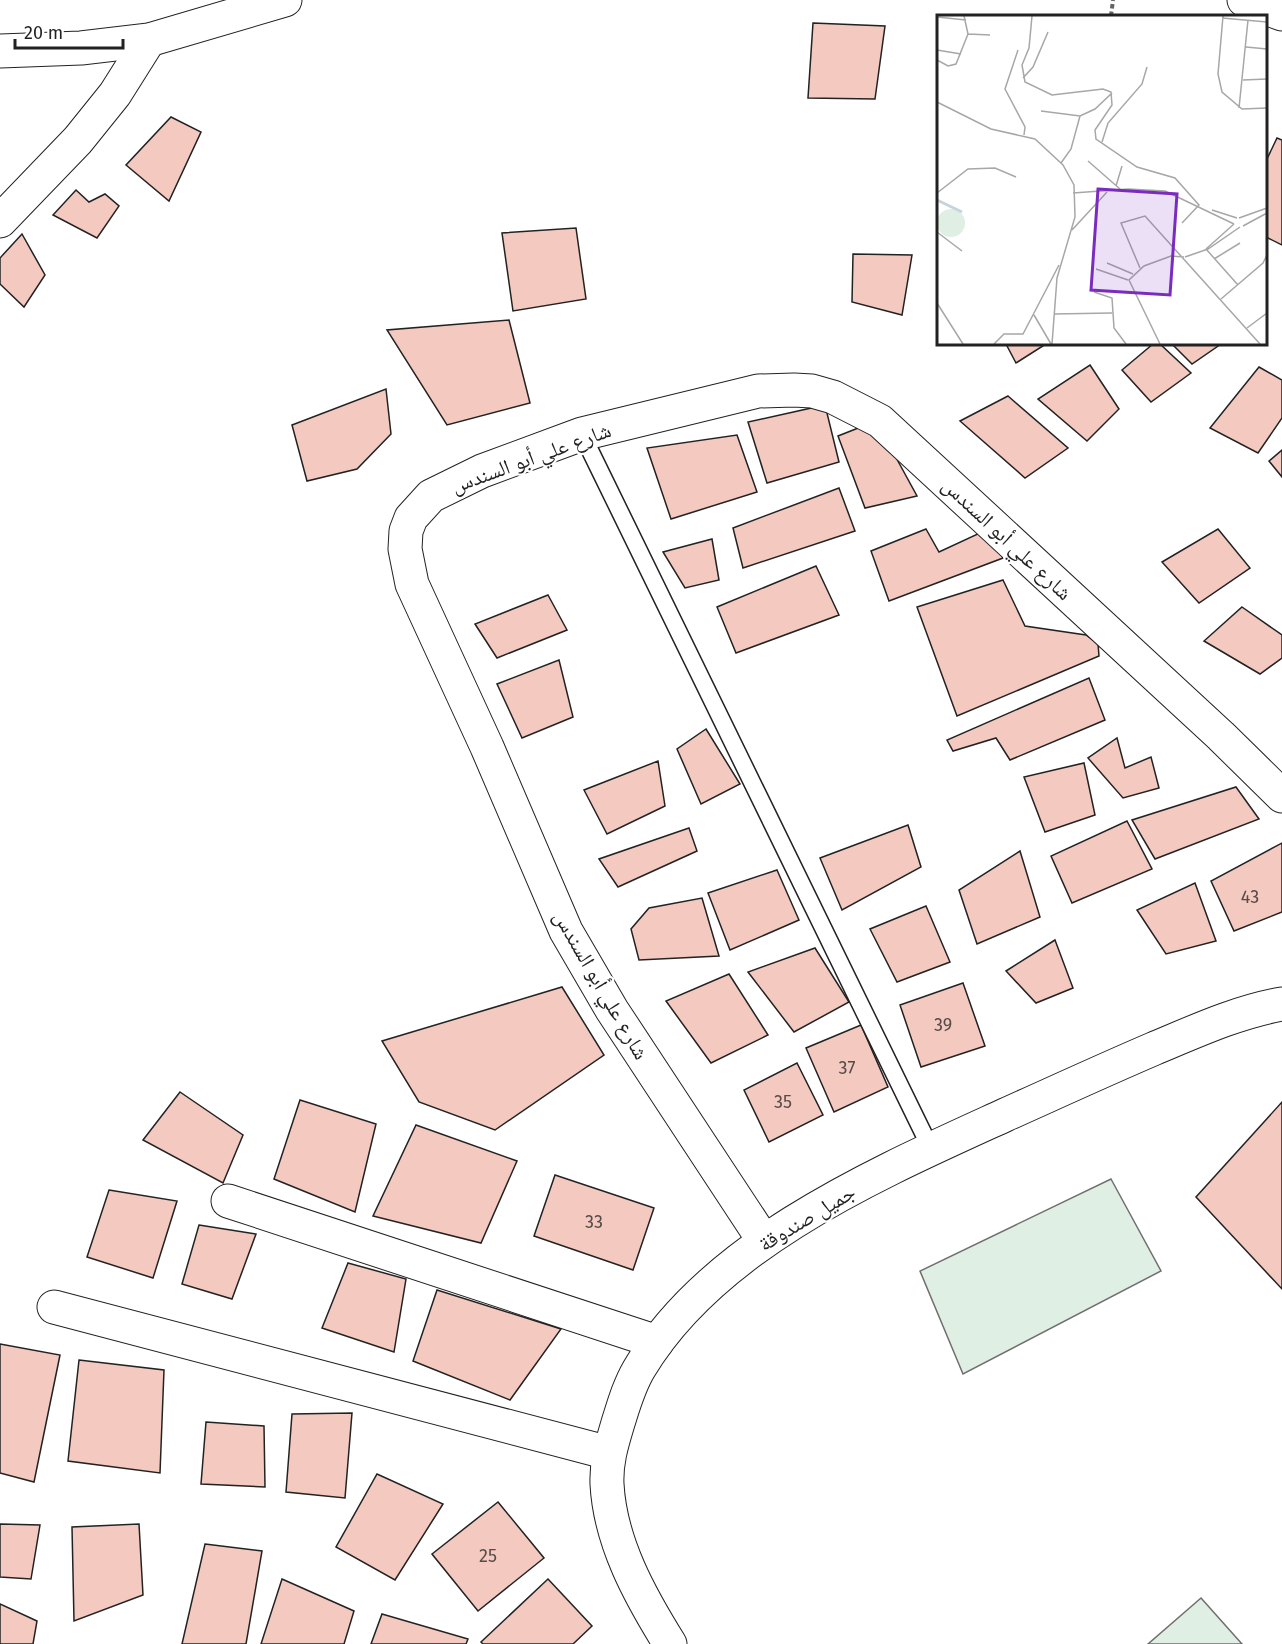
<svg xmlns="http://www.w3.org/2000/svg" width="1282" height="1644" viewBox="0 0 1282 1644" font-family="'Fira Sans','Noto Naskh Arabic',sans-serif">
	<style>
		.garden { fill: #e0efe3; stroke: #6f6f6f; stroke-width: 1.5 }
		.building { fill: #f3c9c0; stroke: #222; stroke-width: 1.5 }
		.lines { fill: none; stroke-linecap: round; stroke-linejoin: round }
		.lane-casing { stroke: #222; stroke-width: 19 }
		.street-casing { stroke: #222; stroke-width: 35 }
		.secondary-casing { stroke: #222; stroke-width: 35 }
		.path { stroke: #646464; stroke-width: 4; stroke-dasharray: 4.5 3; stroke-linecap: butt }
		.lane { stroke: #fff; stroke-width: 16 }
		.street { stroke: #fff; stroke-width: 33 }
		.secondary { stroke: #fff; stroke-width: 33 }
		.labels { text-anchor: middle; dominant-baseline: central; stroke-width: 4.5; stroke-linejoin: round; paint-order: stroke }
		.number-label { font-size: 18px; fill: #564c4a }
		.street-label { font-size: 21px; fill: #222; stroke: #fff }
		.inset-river { fill: none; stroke: #c7d3dd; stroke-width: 3 }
		.inset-road { fill: none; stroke: #a7a7a7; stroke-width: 1.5 }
		.view { fill: #7b2cbf; fill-opacity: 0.15; stroke: #7b2cbf; stroke-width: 3 }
		.inset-edge { fill: none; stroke: #222; stroke-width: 3 }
	</style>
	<rect width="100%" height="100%" fill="#fff"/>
	<g class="garden">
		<polygon points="1111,1179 1161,1271 963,1374 920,1271"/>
		<polygon points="1201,1598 1242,1644 1148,1644"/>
	</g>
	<g class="building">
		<polygon points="813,23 885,26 875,99 808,98"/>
		<polygon points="171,117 201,132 169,201 126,165"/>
		<polygon points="1277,138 1282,140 1282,245 1266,237 1266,161"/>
		<polygon points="76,190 89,202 105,194 119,206 97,238 53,215"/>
		<polygon points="576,228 586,299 513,311 502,233"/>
		<polygon points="22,234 45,275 24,307 0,284 0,258"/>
		<polygon points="853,254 912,255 902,315 852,302"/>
		<polygon points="509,320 530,403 447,425 387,330"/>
		<polygon points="1006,344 1046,344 1016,363"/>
		<polygon points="1153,344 1160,344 1191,373 1151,402 1122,370"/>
		<polygon points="1172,344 1221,344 1192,364"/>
		<polygon points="1090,365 1119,409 1087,441 1038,399"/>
		<polygon points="1259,367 1282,380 1282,418 1258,453 1210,428"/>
		<polygon points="386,389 391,434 357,469 307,481 292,425"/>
		<polygon points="1008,396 1068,448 1025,478 960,421"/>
		<polygon points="825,405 839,462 767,483 748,422"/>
		<polygon points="876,421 917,496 865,508 838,436"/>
		<polygon points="737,435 757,492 671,519 647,448"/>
		<polygon points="1282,450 1282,477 1269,461"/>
		<polygon points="839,488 855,531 743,568 733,528"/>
		<polygon points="926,529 939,552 984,531 991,536 1003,558 889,601 871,551"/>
		<polygon points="1218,529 1250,568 1199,603 1162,562"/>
		<polygon points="712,539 719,580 685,588 663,552"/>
		<polygon points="816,566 839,615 736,653 717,607"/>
		<polygon points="1003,580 1025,626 1086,635 1098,644 1099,656 957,716 917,607"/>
		<polygon points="548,595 567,630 497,658 475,624"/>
		<polygon points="1242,607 1282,635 1282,658 1260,674 1204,641"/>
		<polygon points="559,660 573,717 522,738 497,684"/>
		<polygon points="1089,678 1105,720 1010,760 996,738 953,751 947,740"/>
		<polygon points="706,729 740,784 701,804 677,749"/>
		<polygon points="1117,738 1125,768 1151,757 1159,788 1123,798 1088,758"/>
		<polygon points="658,761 665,806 607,834 584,790"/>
		<polygon points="1084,763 1095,815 1045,832 1024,777"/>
		<polygon points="1236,787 1259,819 1155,859 1132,820"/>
		<polygon points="1127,821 1152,869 1072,903 1051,856"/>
		<polygon points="908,825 921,867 842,910 820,858"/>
		<polygon points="689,828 697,851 618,887 599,859"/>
		<polygon points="1282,843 1282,912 1234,931 1211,881"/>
		<polygon points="1020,851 1040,917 977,944 959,890"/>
		<polygon points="777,870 799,920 730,950 708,893"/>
		<polygon points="1195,883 1216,941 1166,954 1137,910"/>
		<polygon points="702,898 719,956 639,960 631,929 649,908"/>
		<polygon points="926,906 950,962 897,982 870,929"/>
		<polygon points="1055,940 1073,988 1036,1003 1006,971"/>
		<polygon points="815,948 849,1002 794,1032 748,972"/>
		<polygon points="729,974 768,1035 711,1063 666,1001"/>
		<polygon points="963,983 985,1046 921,1067 900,1005"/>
		<polygon points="562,987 604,1055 495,1130 419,1102 382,1041"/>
		<polygon points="861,1025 888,1087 834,1112 806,1048"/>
		<polygon points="797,1063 823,1115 769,1142 744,1090"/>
		<polygon points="180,1092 243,1135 223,1183 143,1140"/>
		<polygon points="300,1100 376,1124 355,1212 274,1179"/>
		<polygon points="1282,1102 1282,1289 1196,1197"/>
		<polygon points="416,1125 517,1161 481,1243 373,1216"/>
		<polygon points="555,1175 654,1208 633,1270 534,1236"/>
		<polygon points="109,1190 177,1201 153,1278 87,1257"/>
		<polygon points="199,1225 256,1234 232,1299 182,1284"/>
		<polygon points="348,1263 406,1279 394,1352 322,1328"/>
		<polygon points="437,1290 561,1329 510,1400 413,1361"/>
		<polygon points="0,1344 60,1355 34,1482 0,1473"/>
		<polygon points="79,1360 164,1370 160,1473 68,1461"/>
		<polygon points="352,1413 345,1498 286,1492 292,1414"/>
		<polygon points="206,1422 264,1426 265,1487 201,1484"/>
		<polygon points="377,1474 443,1504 395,1580 336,1547"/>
		<polygon points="498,1502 544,1558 478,1611 432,1554"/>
		<polygon points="0,1524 40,1525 31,1579 0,1577"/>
		<polygon points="139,1524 143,1595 74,1621 72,1527"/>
		<polygon points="205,1544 262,1551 246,1644 182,1644"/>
		<polygon points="282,1579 354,1611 344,1644 261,1644"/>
		<polygon points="548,1579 592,1626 573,1644 483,1644 481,1642"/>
		<polygon points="0,1604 37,1621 33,1644 0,1644"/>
		<polygon points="382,1614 468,1639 466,1644 371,1644"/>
	</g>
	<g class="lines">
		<g class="lane-casing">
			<polyline id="lane" points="582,434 931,1149"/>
		</g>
		<g class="street-casing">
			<g id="street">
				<polyline points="0,221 78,140 115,94 149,40"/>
				<polyline points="228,1201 657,1342"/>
				<polyline points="764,1241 612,1010 566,931 487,747 412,584 405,549 406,531 411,518 431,496 482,471 582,434 758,391 794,390 812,391 833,397 880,421 1221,736 1282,796"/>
				<polyline points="54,1307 609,1453"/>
			</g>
		</g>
		<g class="secondary-casing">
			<g id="secondary">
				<polyline points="1244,0 1282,14"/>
				<polyline points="0,51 81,48 149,40 285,0"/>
				<path d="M670 1644C640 1596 610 1542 607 1484 606 1462 612 1443 618 1423 624 1404 629 1386 639 1369 713 1244 878 1173 1005 1115 1054 1093 1104 1070 1153 1049 1196 1031 1237 1012 1282 1004"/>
			</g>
		</g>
		<polyline class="path" points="1111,16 1113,0"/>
		<use href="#lane" class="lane"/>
		<use href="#street" class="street"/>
		<use href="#secondary" class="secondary"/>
	</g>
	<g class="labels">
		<g class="number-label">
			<text x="1250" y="897">43</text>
			<text x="943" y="1025">39</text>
			<text x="847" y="1068">37</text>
			<text x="783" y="1102">35</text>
			<text x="594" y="1222">33</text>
			<text x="488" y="1556">25</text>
		</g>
		<g class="street-label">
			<text transform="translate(531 458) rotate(-20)">شارع علي أبو السندس</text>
			<text transform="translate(1007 539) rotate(43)">شارع علي أبو السندس</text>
			<text transform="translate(601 985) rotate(60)">شارع علي أبو السندس</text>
			<text transform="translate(807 1218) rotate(-31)">جميل صندوقة</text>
		</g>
	</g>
	<g transform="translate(937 15)">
		<rect width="330" height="330" fill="#fff"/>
		<path d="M0 208a14 14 0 1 1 28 0a14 14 0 1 1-28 0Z" fill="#e0efe3"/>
		<path class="inset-river" d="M0 185 25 197"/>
		<path class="inset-road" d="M95 1 92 33 85 50 88 67 115 80 166 74 174 77 175 90 158 115 159 124 200 152 238 163 262 190 245 208M286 1 281 59 285 77 305 94 330 93M0 2 29 5M285 3 330 7M31 19 53 20M309 32 330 34M0 35 24 39M81 35 68 74 88 112 87 120M0 45 11 51 19 49 31 19 27 1M86 63 96 52 111 17M306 65 330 64M0 87 54 114 98 124 126 150 137 170 138 202 120 263 115 329M302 93 311 5M104 96 143 101 158 94 175 78M165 127 171 108 205 69 210 52M151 146 183 174M124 148 134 134 143 101M179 171 185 151M0 178 31 154 58 153 79 162M136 178 191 174 228 176 297 209M275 195 300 203M302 203 330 193M306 211 330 198M135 215 170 177M0 217 25 236M269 234 301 270M269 234 297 209M248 242 271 234 303 212M277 244 303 228M170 248 196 259M203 253 184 208 208 201 323 329M159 254 191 265M157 277 175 283 177 313 189 329M284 284 326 248 330 240M0 288 26 329M117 299 175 298M97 300 114 329M310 313 330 298M57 329 67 319H86L122 250M223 329 192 265 207 251 234 241 247 242"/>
		<path class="view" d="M161 174 240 179 233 280 154 275Z"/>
		<rect width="330" height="330" class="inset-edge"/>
	</g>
	<path d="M15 39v9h108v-9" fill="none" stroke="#222222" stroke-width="3"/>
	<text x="24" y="39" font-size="18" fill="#222222" stroke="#ffffff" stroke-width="4.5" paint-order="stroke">20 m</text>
</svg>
